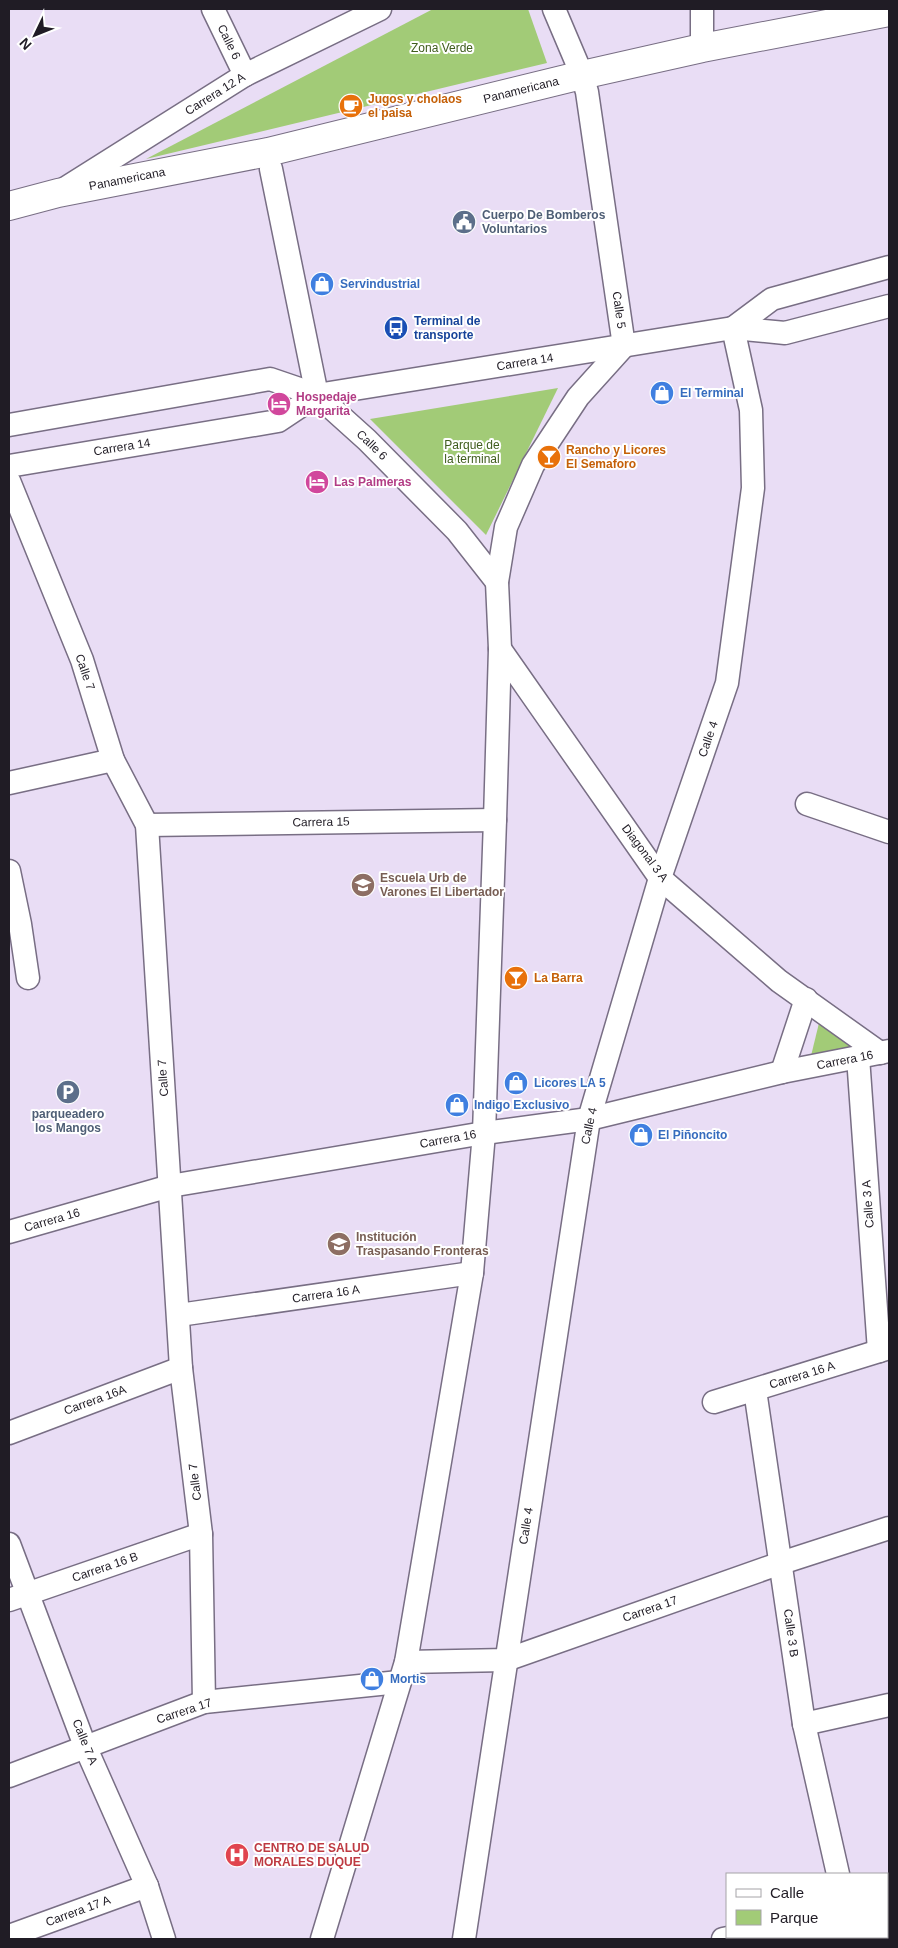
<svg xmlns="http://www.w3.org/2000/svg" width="898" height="1948" viewBox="0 0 898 1948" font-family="Arial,sans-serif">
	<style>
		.green { fill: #a2cb77 }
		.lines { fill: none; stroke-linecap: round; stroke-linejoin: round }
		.minor-casing { stroke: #786e84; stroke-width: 25 }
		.major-casing { stroke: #786e84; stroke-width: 30 }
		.minor { stroke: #fff; stroke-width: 22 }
		.major { stroke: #fff; stroke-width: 28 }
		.labels { text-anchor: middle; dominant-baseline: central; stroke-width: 4; stroke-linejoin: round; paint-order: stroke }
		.street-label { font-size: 12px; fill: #201c25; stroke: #fff }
		.park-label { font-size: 12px; fill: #405d1e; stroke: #fff }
		.food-label { font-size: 12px; font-weight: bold; fill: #c56008; stroke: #fff; text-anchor: start }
		.service-label { font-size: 12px; font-weight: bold; fill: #4e5e75; stroke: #fff; text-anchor: start }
		.shop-label { font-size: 12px; font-weight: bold; fill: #366cbe; stroke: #fff; text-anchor: start }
		.transit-label { font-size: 12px; font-weight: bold; fill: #164399; stroke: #fff; text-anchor: start }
		.hotel-label { font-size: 12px; font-weight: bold; fill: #b23c85; stroke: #fff; text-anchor: start }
		.education-label { font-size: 12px; font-weight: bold; fill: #785e54; stroke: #fff; text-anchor: start }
		.health-label { font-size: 12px; font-weight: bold; fill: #be3a42; stroke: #fff; text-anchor: start }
	</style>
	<rect width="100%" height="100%" fill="#e9ddf5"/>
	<g class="green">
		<polygon points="433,9 528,9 547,63 146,159"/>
		<polygon points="558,388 486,535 370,419"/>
		<polygon points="819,1023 856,1050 810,1060"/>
	</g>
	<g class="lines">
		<g class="minor-casing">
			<g id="minor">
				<polyline points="213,9 245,75"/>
				<polyline points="702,48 702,9"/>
				<polyline points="271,169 317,395 367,440 457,531 497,582"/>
				<polyline points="64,189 245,75 380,9"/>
				<polyline points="733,328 772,299 889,267"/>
				<polyline points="9,425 270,379 317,395"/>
				<polyline points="9,466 278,421 317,395 733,328 785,333 889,306"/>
				<polyline points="9,481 82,660 113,760 147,825 181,1368 201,1534 204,1702"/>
				<polyline points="500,649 660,878 779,981 880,1053"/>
				<polyline points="9,783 113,760"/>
				<polyline points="807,804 889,832"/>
				<polyline points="147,825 495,820"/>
				<polyline points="9,871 20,924 28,978"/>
				<polyline points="858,1057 879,1351"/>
				<polyline points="782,1072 806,999"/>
				<polyline points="9,1232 170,1186 484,1133 589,1119 782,1072 889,1051"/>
				<polyline points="179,1315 472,1273"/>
				<polyline points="755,1390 804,1724 838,1874"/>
				<polyline points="714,1402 889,1348"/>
				<polyline points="9,1433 181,1368"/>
				<polyline points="9,1544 85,1746 147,1886 164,1939"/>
				<polyline points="9,1600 201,1534"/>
				<polyline points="406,1662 506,1660 781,1563 889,1528"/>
				<polyline points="804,1724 889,1705"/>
				<polyline points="9,1776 204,1702 399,1682"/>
				<polyline points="887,1901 889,1901"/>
				<polyline points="9,1936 147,1886"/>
				<polyline points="851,1937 851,1939"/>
				<polyline points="322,1939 406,1662 472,1273 484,1133 495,820 500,649 497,582 506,527 533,465 578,397 624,346 587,92 582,75 554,9"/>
				<polyline points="464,1939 589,1119 660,878 727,683 753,488 751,410 733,328"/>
				<polyline points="723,1939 733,1937"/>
			</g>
		</g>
		<g class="major-casing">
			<polyline id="major" points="9,206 58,193 268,152 582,75 702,48 889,12"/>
		</g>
		<use href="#minor" class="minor"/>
		<use href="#major" class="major"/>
	</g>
	<defs>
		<g id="cafe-disc" transform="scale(1.25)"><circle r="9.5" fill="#e8710a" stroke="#fff"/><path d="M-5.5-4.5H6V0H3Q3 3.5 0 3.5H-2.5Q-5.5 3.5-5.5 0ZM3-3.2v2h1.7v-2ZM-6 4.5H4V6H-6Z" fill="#fff"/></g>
		<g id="civic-disc" transform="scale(1.25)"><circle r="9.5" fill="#5c6f8a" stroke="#fff"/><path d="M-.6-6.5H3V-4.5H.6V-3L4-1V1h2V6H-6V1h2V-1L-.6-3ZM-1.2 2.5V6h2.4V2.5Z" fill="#fff"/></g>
		<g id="shop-disc" transform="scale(1.25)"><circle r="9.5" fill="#3f7fe0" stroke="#fff"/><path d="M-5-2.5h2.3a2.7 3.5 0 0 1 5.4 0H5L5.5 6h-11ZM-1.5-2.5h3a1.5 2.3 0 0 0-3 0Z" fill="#fff"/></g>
		<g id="bus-disc" transform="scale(1.25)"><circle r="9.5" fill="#1a4fb4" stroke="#fff"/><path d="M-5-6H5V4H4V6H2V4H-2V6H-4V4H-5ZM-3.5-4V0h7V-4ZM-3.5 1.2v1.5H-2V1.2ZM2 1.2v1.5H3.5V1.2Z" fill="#fff"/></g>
		<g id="hotel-disc" transform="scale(1.25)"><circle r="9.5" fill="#d1479c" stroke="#fff"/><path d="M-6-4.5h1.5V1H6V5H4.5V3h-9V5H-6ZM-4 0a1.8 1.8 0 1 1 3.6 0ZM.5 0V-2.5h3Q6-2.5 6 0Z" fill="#fff"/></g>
		<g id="bar-disc" transform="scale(1.25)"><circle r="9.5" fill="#e8710a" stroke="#fff"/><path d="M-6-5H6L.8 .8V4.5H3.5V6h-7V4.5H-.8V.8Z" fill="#fff"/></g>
		<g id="school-disc" transform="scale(1.25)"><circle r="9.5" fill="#8d6e63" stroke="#fff"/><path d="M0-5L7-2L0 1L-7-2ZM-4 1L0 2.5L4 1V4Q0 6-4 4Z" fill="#fff"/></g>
		<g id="parking-disc" transform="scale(1.25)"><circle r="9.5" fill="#5c6f8a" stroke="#fff"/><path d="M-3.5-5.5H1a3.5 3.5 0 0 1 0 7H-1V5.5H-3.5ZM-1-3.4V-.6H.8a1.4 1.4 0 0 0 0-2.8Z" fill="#fff"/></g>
		<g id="hospital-disc" transform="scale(1.25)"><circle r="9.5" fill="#e0444e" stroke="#fff"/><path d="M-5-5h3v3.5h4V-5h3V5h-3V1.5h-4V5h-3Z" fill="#fff"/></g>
	</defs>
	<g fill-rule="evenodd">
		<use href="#cafe-disc" x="351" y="106"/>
		<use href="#civic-disc" x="464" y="222"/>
		<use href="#shop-disc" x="322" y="284"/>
		<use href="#bus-disc" x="396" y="328"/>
		<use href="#shop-disc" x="662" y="393"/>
		<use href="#hotel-disc" x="279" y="404"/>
		<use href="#bar-disc" x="549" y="457"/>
		<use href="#hotel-disc" x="317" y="482"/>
		<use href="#school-disc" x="363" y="885"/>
		<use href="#bar-disc" x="516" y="978"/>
		<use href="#shop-disc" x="516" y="1083"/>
		<use href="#parking-disc" x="68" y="1092"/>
		<use href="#shop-disc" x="457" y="1105"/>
		<use href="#shop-disc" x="641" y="1135"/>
		<use href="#school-disc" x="339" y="1244"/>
		<use href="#shop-disc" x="372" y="1679"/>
		<use href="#hospital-disc" x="237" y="1855"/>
	</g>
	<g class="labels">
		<g class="street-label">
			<text transform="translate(229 42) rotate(64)">Calle 6</text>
			<text transform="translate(521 90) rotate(-14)">Panamericana</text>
			<text transform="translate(215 94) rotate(-32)">Carrera 12 A</text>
			<text transform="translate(127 179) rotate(-11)">Panamericana</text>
			<text transform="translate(619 310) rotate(82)">Calle 5</text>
			<text transform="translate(525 362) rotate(-9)">Carrera 14</text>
			<text transform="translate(372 445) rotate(44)">Calle 6</text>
			<text transform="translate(122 447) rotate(-9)">Carrera 14</text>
			<text transform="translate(85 672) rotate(71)">Calle 7</text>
			<text transform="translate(708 739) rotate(-71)">Calle 4</text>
			<text transform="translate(321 822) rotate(-1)">Carrera 15</text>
			<text transform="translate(645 853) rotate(53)">Diagonal 3 A</text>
			<text transform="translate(845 1060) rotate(-11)">Carrera 16</text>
			<text transform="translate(163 1078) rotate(-94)">Calle 7</text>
			<text transform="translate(589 1126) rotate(-78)">Calle 4</text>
			<text transform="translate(448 1139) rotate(-10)">Carrera 16</text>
			<text transform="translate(868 1204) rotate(-94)">Calle 3 A</text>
			<text transform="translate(52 1220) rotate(-16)">Carrera 16</text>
			<text transform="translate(326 1294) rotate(-8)">Carrera 16 A</text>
			<text transform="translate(802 1375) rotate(-17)">Carrera 16 A</text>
			<text transform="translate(95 1400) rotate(-20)">Carrera 16A</text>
			<text transform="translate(195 1482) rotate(-97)">Calle 7</text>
			<text transform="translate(526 1526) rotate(-81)">Calle 4</text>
			<text transform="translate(105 1567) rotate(-19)">Carrera 16 B</text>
			<text transform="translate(650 1609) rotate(-19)">Carrera 17</text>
			<text transform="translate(791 1633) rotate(82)">Calle 3 B</text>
			<text transform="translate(184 1711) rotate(-18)">Carrera 17</text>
			<text transform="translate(85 1742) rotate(68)">Calle 7 A</text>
			<text transform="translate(78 1911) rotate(-20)">Carrera 17 A</text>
		</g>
		<g class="park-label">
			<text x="442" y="48">Zona Verde</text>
			<text x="472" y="445">Parque de<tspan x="472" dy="14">la terminal</tspan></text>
		</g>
		<g class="food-label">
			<text x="368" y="99">Jugos y cholaos<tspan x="368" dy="14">el paisa</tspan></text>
			<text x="566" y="450">Rancho y Licores<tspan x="566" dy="14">El Semaforo</tspan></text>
			<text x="534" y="978">La Barra</text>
		</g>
		<g class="service-label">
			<text x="482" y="215">Cuerpo De Bomberos<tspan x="482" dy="14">Voluntarios</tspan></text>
			<text x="68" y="1114" text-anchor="middle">parqueadero<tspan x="68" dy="14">los Mangos</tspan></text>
		</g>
		<g class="shop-label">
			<text x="340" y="284">Servindustrial</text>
			<text x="680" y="393">El Terminal</text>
			<text x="534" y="1083">Licores LA 5</text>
			<text x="474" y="1105">Indigo Exclusivo</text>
			<text x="658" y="1135">El Piñoncito</text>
			<text x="390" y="1679">Mortis</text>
		</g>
		<g class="transit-label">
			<text x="414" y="321">Terminal de<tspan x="414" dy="14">transporte</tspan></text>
		</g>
		<g class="hotel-label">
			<text x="296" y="397">Hospedaje<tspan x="296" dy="14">Margarita</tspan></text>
			<text x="334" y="482">Las Palmeras</text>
		</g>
		<g class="education-label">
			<text x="380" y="878">Escuela Urb de<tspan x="380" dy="14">Varones El Libertador</tspan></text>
			<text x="356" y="1237">Institución<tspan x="356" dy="14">Traspasando Fronteras</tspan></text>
		</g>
		<g class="health-label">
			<text x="254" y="1848">CENTRO DE SALUD<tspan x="254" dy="14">MORALES DUQUE</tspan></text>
		</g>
	</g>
	<rect width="898" height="1948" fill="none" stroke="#201c25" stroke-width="20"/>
	<rect x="726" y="1873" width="162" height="65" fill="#ffffff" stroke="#a6a4a8"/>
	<rect x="736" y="1889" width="25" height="8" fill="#ffffff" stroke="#a6a4a8"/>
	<text x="770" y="1898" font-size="15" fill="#201c25">Calle</text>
	<rect x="736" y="1910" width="25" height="15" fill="#a2cb77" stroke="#a6a4a8"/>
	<text x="770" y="1923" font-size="15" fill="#201c25">Parque</text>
	<g transform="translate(35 35) rotate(227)" stroke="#ffffff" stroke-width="4" paint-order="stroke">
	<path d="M0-4L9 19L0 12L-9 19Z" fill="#201c25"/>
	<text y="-8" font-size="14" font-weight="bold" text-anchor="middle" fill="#201c25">N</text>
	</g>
</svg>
